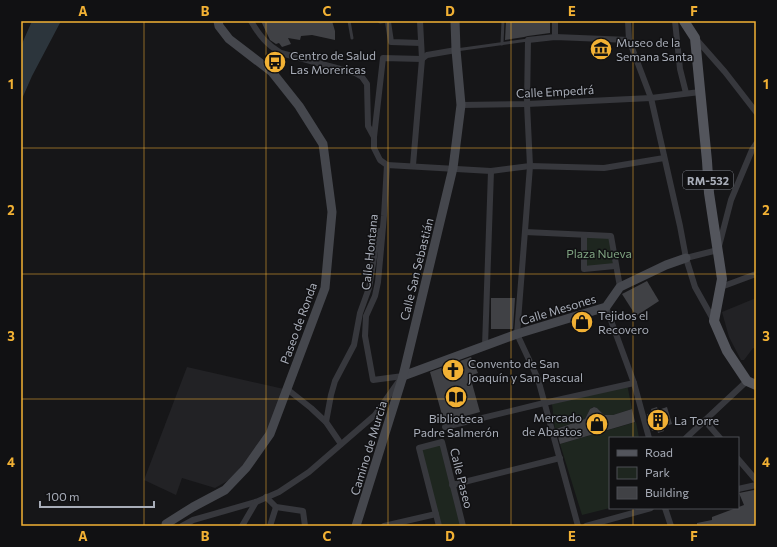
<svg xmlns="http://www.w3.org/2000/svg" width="777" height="547" viewBox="0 0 777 547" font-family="Commissioner,sans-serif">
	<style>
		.built { fill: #222225 }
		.green { fill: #1e261f }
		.water { fill: #2c353c }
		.building { fill: #404145 }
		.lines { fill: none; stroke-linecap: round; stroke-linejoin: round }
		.lane { stroke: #37383d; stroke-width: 3 }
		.street { stroke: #37383d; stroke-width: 6 }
		.secondary { stroke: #45474d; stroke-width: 9 }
		.primary { stroke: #53555c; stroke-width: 10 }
		.grid { fill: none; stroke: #f2b134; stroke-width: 1; stroke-opacity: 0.55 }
		.labels { text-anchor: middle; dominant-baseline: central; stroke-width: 3; stroke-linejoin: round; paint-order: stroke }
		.shield { fill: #111113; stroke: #7b7e86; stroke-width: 1 }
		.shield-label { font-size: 11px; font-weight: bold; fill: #a8adb8 }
		.poi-label { font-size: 12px; fill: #a8adb8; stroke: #111113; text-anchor: start }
		.street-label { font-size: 12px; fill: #a8adb8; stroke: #111113 }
		.park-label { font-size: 12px; fill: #7fa381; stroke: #111113 }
		.neatline { fill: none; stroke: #f2b134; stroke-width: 1.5 }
		.grid-label { font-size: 13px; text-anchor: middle; font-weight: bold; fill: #f2b134 }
	</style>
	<rect width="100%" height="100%" fill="#161618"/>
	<g class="built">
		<polygon points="756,298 756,349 753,348 744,360 741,360 729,337 722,312"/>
		<polygon points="187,367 284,389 268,435 231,479 215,488 182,478 176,495 144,480"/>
	</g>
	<g class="green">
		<polygon points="584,235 611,236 615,266 584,269"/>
		<polygon points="627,384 632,409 613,415 604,415 597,408 593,407 590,409 585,419 555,429 552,404"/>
		<polygon points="636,422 639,438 610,438 610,508 582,515 560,444"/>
		<polygon points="442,442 463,526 439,526 419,448"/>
	</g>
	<polygon class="water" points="32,21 61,21 32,76 21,101 21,46"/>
	<g class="building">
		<polygon points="261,21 332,21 335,31 335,40 312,35 301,36 300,40 288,38 291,44 282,47 279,43 276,44 270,40"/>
		<polygon points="506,21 550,21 550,33 528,36 524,37 505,40"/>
		<polygon points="647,281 659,301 636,316 622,294"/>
		<polygon points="491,298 515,298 513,329 491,329"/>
		<polygon points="471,357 478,373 470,376 480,412 444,422 430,372"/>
		<polygon points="594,407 597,408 604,415 613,415 632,409 635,422 560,444 556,429 585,419 590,409"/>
		<polygon points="657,407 658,410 667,407 672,424 663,427 664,431 658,433 657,429 652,431 647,414 652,413 651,409"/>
		<polygon points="754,490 756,491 756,526 697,526 697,523 712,520 712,517 744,505 739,493"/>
	</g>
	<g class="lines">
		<g class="lane">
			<polyline points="349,21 352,38"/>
			<polyline points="379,21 380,22 388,21"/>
			<polyline points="502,44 503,21"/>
			<polyline points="456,50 528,40"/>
		</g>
		<g class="street">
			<path d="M251 21C259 35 267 45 281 53L355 73 362 77 367 84 368 126 374 137V148L380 160 387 165"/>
			<polyline points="555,21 555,37"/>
			<polyline points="628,21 629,40 651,98 680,226 686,258 695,287 714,321"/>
			<polyline points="675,21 680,69 686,93"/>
			<polyline points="388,22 391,42 421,43"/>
			<polyline points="696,39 725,72 756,112"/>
			<polyline points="422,59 427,55 456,50"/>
			<polyline points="461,105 527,104 651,98 700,92"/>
			<polyline points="374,137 383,58 422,59"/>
			<polyline points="387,165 491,171 530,166 604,168 664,158"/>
			<polyline points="387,165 384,216 378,282 375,296 366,316 365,336 373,380 403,376"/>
			<polyline points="413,165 422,59 420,21"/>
			<polyline points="525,232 611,236 620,287"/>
			<polyline points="584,235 584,269 615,266"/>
			<polyline points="686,258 718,250 731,200 752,150 756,144"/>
			<polyline points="721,287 756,274"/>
			<polyline points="606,307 634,383 649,438"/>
			<polyline points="485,346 491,171"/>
			<polyline points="287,389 311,408 326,422 341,444"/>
			<polyline points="705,421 720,438"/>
			<polyline points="326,422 331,395 335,381 354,345 360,313 369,288 376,245 380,231"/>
			<polyline points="445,427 544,403 634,383"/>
			<polyline points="686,438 747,381"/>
			<polyline points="738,459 756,480"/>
			<polyline points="452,485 560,458"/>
			<polyline points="738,489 756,485"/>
			<polyline points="266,497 276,507 303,511 305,526"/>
			<polyline points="665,508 671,526"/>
			<polyline points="182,526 193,520 256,502 279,492 309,472 375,415 399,381"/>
			<polyline points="242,526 256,502"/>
			<polyline points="270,526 276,507"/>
			<polyline points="384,526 436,514"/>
			<polyline points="439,526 419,448 442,442 463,526"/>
			<polyline points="578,526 538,379 517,334 530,166 527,104 528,40 555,37 629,40"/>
			<polyline points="586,526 651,508"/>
		</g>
		<g class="secondary">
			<polyline points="403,376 517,334 606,307 620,287 666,265 686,258"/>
			<polyline points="166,526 166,524 193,507 225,490 246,468 270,434 325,288 332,212 323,144 299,106 272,72 229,39 219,26 218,21"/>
			<polyline points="356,526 403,376 453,168 461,105 456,50 455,21"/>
		</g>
		<polyline class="primary" points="684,21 695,38 707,161 709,193 722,279 714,321 727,351 747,381 756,385"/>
	</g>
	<path class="grid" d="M144 21V526M266 21V526M388 21V526M511 21V526M633 21V438M21 148H756M21 274H756M21 399H756M633 508V526"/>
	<defs>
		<g id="museum-disc" transform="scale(1.15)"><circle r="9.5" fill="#f2b134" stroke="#111113"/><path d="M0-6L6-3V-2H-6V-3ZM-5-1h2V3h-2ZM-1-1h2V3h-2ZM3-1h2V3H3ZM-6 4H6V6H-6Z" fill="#111"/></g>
		<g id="bus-disc" transform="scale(1.15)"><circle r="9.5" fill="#f2b134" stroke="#111113"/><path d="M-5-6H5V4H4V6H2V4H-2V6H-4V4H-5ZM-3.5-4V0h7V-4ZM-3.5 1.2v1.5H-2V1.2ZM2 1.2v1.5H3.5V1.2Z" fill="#111"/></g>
		<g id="shop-disc" transform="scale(1.15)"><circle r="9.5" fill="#f2b134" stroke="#111113"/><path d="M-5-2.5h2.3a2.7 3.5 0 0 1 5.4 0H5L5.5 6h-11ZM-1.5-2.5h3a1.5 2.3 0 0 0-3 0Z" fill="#111"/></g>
		<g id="church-disc" transform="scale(1.15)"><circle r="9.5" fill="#f2b134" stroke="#111113"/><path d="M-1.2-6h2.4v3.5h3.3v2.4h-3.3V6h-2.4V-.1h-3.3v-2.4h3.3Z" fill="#111"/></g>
		<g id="library-disc" transform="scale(1.15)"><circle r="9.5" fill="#f2b134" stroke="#111113"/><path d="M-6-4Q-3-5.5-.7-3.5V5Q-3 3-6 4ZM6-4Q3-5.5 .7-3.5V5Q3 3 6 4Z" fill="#111"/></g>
		<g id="building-disc" transform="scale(1.15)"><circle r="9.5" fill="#f2b134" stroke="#111113"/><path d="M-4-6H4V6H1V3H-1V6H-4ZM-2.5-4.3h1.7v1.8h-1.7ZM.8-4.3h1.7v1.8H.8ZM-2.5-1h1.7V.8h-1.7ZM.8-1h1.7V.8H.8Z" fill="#111"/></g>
	</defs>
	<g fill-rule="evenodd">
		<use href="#museum-disc" x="601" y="49"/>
		<use href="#bus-disc" x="275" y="62"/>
		<use href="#shop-disc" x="582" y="322"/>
		<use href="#church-disc" x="453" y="370"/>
		<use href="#library-disc" x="456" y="397"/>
		<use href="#building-disc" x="658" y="420"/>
		<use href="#shop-disc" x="597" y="424"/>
	</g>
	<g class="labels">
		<rect class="shield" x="683" y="171" width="50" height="18" rx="3"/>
		<g class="shield-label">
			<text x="708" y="180">RM-532</text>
		</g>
		<g class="poi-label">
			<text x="616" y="42">Museo de la<tspan x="616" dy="14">Semana Santa</tspan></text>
			<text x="290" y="55">Centro de Salud<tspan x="290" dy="14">Las Morericas</tspan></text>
			<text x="598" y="315">Tejidos el<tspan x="598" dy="14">Recovero</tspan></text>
			<text x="468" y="363">Convento de San<tspan x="468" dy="14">Joaquín y San Pascual</tspan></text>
			<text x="582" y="417" text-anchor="end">Mercado<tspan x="582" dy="14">de Abastos</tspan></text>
			<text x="456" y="418" text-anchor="middle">Biblioteca<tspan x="456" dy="14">Padre Salmerón</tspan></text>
			<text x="674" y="420">La Torre</text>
		</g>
		<g class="street-label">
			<text transform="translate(555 91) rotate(-3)">Calle Empedrá</text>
			<text transform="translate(369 252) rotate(-84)">Calle Hontana</text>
			<text transform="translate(416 269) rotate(-76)">Calle San Sebastián</text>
			<text transform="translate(558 309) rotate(-17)">Calle Mesones</text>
			<text transform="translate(298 323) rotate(-70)">Paseo de Ronda</text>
			<text transform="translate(368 448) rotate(-73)">Camino de Murcia</text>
			<text transform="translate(462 478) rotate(76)">Calle Paseo</text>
		</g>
		<g class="park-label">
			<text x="599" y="253">Plaza Nueva</text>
		</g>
	</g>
	<rect width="777" height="547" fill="none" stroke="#111113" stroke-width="44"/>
	<rect x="609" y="437" width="130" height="72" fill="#111113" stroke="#4d4f55"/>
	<rect x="617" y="450" width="20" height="6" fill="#53555c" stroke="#4d4f55"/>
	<text x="645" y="457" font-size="12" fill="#a8adb8">Road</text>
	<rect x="617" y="467" width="20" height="12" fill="#1e261f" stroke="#4d4f55"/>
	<text x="645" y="477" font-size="12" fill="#a8adb8">Park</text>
	<rect x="617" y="487" width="20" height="12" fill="#404145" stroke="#4d4f55"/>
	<text x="645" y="497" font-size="12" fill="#a8adb8">Building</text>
	<path d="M40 501v6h114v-6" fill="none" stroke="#a8adb8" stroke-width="2"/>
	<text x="46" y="501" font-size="12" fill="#a8adb8" stroke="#111113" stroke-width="3" paint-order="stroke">100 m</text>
	<rect x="22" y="22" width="733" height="503" class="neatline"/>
	<g class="grid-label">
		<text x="83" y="16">A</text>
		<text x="205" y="16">B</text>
		<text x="327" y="16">C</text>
		<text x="450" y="16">D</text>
		<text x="572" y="16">E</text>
		<text x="694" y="16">F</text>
		<text x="11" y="89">1</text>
		<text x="766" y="89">1</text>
		<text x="11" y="215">2</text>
		<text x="766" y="215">2</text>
		<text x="11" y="341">3</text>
		<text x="766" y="341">3</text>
		<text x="11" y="467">4</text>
		<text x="766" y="467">4</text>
		<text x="83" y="541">A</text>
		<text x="205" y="541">B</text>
		<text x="327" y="541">C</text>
		<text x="450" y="541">D</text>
		<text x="572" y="541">E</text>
		<text x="694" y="541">F</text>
	</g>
</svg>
